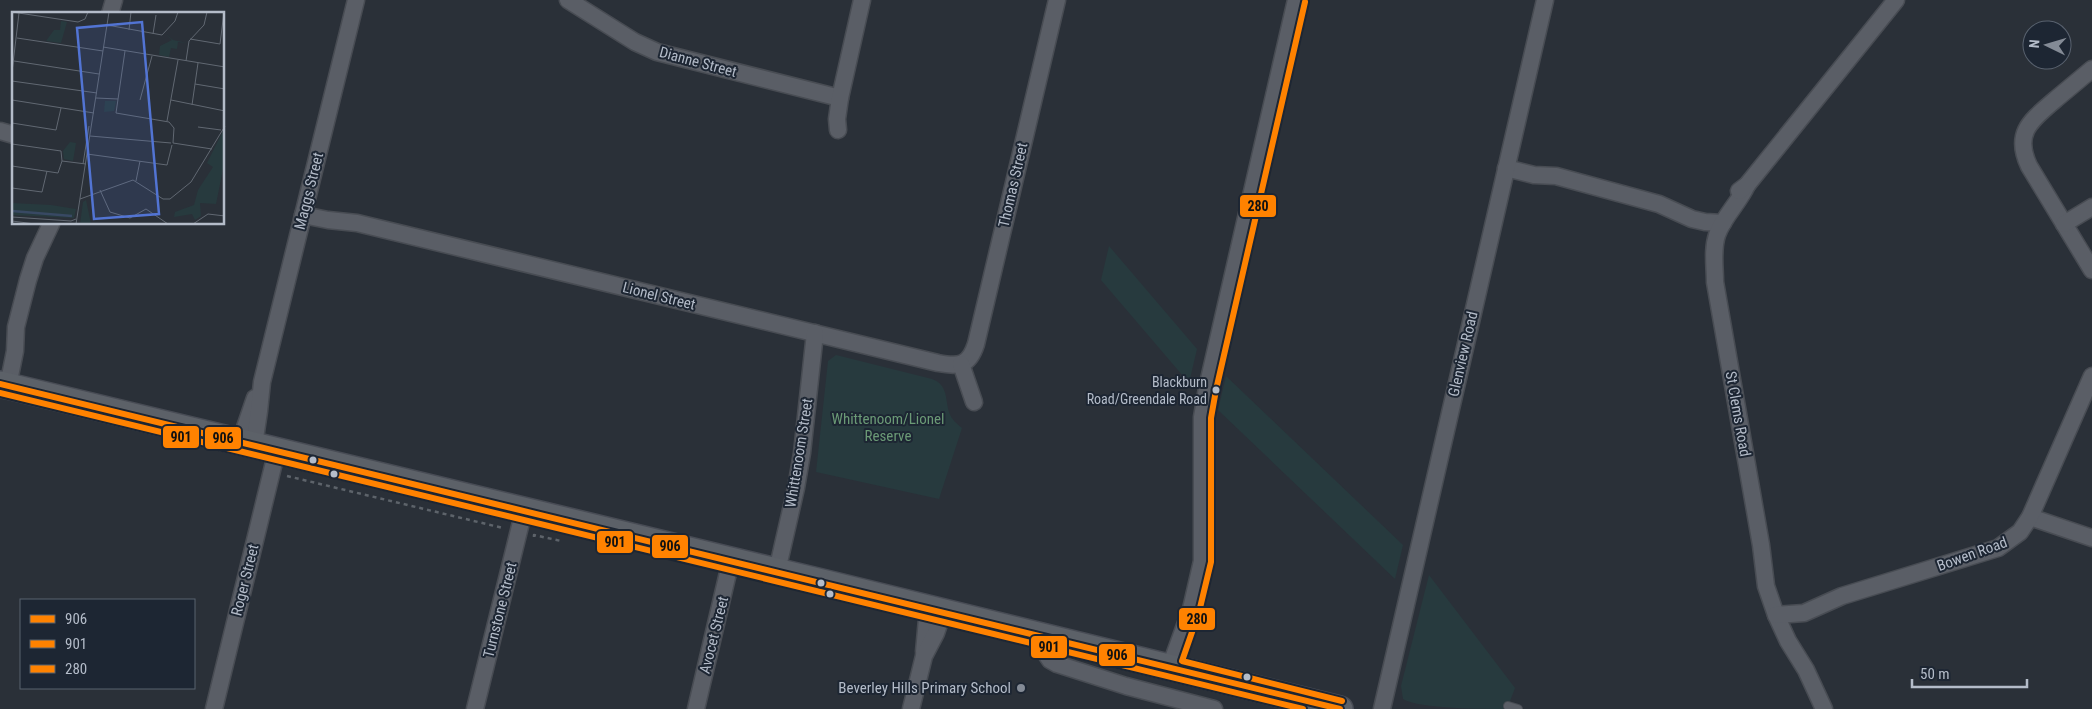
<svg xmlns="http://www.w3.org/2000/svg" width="2092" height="709" viewBox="0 0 2092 709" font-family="'Roboto Condensed',sans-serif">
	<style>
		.green { fill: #273a3e }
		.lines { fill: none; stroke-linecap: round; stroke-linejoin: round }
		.service-casing { stroke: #484c53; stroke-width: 10 }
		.minor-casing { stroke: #484c53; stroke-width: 19 }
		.primary-casing { stroke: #484c55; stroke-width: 28 }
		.path { stroke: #5d636a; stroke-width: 2.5; stroke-dasharray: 4 4; stroke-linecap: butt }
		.service { stroke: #5a5e66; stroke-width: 8 }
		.minor { stroke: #5a5e66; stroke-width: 16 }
		.primary { stroke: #5c6168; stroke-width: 25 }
		.bus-1-casing { stroke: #1d2633; stroke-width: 10 }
		.bus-2-casing { stroke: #1d2633; stroke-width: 10 }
		.bus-3-casing { stroke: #1d2633; stroke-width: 10 }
		.bus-1 { stroke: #ff8200; stroke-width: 6 }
		.bus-2 { stroke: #ff8200; stroke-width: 6 }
		.bus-3 { stroke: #ff8200; stroke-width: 6 }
		.bus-dot { fill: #b4bcc9; stroke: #1d2633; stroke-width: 2 }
		.poi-dot { fill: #848b96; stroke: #1d2633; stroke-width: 2 }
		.labels { text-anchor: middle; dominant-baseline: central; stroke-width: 4; stroke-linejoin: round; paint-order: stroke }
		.bus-label { font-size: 14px; fill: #b4bcc9; stroke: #1d2633; text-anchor: end }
		.street-label { font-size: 15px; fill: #b4bcc9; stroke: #1d2633 }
		.park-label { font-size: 15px; fill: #6b9a76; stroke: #1d2633 }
		.poi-label { font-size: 15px; fill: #b4bcc9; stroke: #1d2633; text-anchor: end }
		.inset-river { fill: none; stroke: #384963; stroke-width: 2.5 }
		.inset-road { fill: none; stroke: #616872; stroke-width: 1 }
		.view { fill: #5274d3; fill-opacity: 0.15; stroke: #5274d3; stroke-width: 2.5 }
		.inset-edge { fill: none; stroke: #b4bcc9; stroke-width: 2.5 }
		.line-badge { stroke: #1d2633; stroke-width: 2 }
		.pale-badge-label { font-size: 14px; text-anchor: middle; font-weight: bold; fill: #111 }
	</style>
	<rect width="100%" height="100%" fill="#2a3038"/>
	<g class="green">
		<polygon points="1109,246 1197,349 1189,383 1101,280"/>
		<path d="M836 355 932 379C948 385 945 398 949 412 951 419 957 424 962 428L939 499 816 472 828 361Z"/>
		<polygon points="1226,376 1403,545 1395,579 1218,410"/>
		<path d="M1429 575 1515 688 1507 709C1485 709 1419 709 1403 699L1401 686Z"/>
	</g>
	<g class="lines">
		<g class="service-casing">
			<polyline id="service" points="1508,706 1518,709"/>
		</g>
		<g class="minor-casing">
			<g id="minor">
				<polyline points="568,0 635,42 657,52 840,98"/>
				<polyline points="110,14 114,0"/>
				<path d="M2092 69C2080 79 2068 89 2056 99 2032 120 2013 132 2029 166L2092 270"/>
				<polyline points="838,130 837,119 840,98 862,0"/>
				<polyline points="0,131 14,135"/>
				<polyline points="1506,168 1534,175 1556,176 1659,204 1692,219 1705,222 1723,223"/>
				<path d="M1747 185C1739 203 1723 217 1717 235 1712 250 1715 267 1715 282L1761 545 1766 586 1776 615 1788 641 1806 670 1824 709"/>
				<polyline points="1739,191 1747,185 1896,0"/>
				<path d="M303 215 328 220 357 223 938 363C959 367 969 366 976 344L1057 0"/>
				<polyline points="2064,224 2092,207"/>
				<polyline points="961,364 974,402"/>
				<polyline points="8,386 15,351 16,327 28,280 35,258 51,224"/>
				<polyline points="240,442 255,398"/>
				<polyline points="254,445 259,411 262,382 356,0"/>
				<polyline points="2030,517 2092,538"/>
				<polyline points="777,571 796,488 802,453 815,333"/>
				<polyline points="1776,615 1804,613 1842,596 1998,548 2020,532 2030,517 2092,376"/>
				<polyline points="1032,633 1050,660 1057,664 1126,686 1214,709"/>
				<polyline points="924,652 928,608"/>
				<polyline points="1170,667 1191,609 1202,561 1202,417 1207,388 1296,0"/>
				<polyline points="214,709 277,450"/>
				<polyline points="475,709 524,510"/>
				<polyline points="696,709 731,560"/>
				<polyline points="911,709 924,656 936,633 943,612"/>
				<polyline points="1382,709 1545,0"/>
			</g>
		</g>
		<g class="primary-casing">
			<polyline id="primary" points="0,384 822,582 1340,709"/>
		</g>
		<g class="path">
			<polyline points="287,476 503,528"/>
			<polyline points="534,537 534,535 561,541"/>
		</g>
		<use href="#service" class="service"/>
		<use href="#minor" class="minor"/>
		<use href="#primary" class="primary"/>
		<g class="bus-1-casing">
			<polyline id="bus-1" points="0,384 1340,709"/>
		</g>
		<g class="bus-2-casing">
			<polyline id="bus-2" points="0,393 1303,709"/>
		</g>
		<g class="bus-3-casing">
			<polyline id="bus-3" points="1305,2 1216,390 1211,418 1211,562 1199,612 1182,661 1342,701"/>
		</g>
		<use href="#bus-1" class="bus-1"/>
		<use href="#bus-2" class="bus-2"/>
		<use href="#bus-3" class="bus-3"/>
	</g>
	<g class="bus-dot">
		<circle cx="1216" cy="390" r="4.5"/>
		<circle cx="313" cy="460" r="4.5"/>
		<circle cx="334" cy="474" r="4.5"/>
		<circle cx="821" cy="583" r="4.5"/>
		<circle cx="830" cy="594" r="4.5"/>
		<circle cx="1247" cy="677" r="4.5"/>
	</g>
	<circle class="poi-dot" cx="1021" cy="688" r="5"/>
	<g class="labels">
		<g class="bus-label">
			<text x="1207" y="382">Blackburn<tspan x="1207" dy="17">Road/Greendale Road</tspan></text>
		</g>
		<g class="street-label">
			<text transform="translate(698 62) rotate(15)">Dianne Street</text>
			<text transform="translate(1013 185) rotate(-77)">Thomas Street</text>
			<text transform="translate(309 191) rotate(-76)">Maggs Street</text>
			<text transform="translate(659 296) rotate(14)">Lionel Street</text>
			<text transform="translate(1463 354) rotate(-77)">Glenview Road</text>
			<text transform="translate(1738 414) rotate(80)">St Clems Road</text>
			<text transform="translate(799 453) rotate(-81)">Whittenoom Street</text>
			<text transform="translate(1972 554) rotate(-20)">Bowen Road</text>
			<text transform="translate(245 580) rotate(-76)">Roger Street</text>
			<text transform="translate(500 610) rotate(-76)">Turnstone Street</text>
			<text transform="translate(714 635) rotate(-76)">Avocet Street</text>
		</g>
		<g class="park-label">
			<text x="888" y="419">Whittenoom/Lionel<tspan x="888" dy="17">Reserve</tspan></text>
		</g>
		<g class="poi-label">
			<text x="1011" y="688">Beverley Hills Primary School</text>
		</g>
	</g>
	<g transform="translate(12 12)">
		<rect width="212" height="212" fill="#2a3038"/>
		<path d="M49 9 55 10 49 31 34 29 42 18H48ZM154 22 161 28 175 31 166 30 165 37 159 36 157 45 147 43 148 34 160 28ZM93 89H104L102 99 92 100ZM212 117V152L204 192 188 191 189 204 183 208 180 202 162 205 163 200 182 193 186 178 201 155 195 151ZM58 130 64 131 61 149 52 147 51 139ZM74 188 79 212H68L71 190ZM0 191 39 193 64 197 62 206 0 203Z" fill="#273a3e"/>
		<path class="inset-river" d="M0 199 60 204"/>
		<path class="inset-road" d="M0 0 66 10 73 7 76 0M95 13 150 23 163 9 166 0M117 18 119 0M141 22 144 3M5 26 91 39M178 27 208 32 212 0M91 35 213 55M2 49 87 62M174 49 177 29 192 13 195 0M0 60 7 1M0 69 85 81M183 72 213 77M84 86 106 87M0 88 82 101M128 88 140 44M159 88 213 99M180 93 186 51M104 101 157 110 162 116 161 131M104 101 113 39M155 109 166 48M0 111 44 118 49 96M186 115 209 118M78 124 159 131M161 131 200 137M0 132 49 139 50 149 74 152M75 142 155 153 160 133M71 152 77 114M0 154 46 161 50 149M124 169 128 149M0 176 30 180 35 159M88 178 98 200 118 206 134 197 156 212M68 187 121 168 151 187H158L179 170 213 114M0 205 59 209 64 207M0 209 23 212M64 212 97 0M181 212 196 202 213 204"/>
		<path class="view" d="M130 10 147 202 82 207 65 16Z"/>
		<rect width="212" height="212" class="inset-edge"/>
	</g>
	<g class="line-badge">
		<rect x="1239" y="194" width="38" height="24" rx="5" fill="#ff8200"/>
		<rect x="162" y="425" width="38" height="24" rx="5" fill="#ff8200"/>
		<rect x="204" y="426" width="38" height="24" rx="5" fill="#ff8200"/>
		<rect x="596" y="530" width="38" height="24" rx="5" fill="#ff8200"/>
		<rect x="651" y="534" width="38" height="25" rx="5" fill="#ff8200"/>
		<rect x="1178" y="607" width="38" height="24" rx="5" fill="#ff8200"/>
		<rect x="1030" y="635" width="38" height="24" rx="5" fill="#ff8200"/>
		<rect x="1098" y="643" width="38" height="24" rx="5" fill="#ff8200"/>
	</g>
	<g class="pale-badge-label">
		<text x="1258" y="211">280</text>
		<text x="181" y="442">901</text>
		<text x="223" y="443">906</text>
		<text x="615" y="547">901</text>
		<text x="670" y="551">906</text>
		<text x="1197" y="624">280</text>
		<text x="1049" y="652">901</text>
		<text x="1117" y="660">906</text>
	</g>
	<rect x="20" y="599" width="175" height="90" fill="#1d2633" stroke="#59626f"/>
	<rect x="30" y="615" width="25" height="8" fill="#ff8200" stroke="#59626f"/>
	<text x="65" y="624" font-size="15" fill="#b4bcc9">906</text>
	<rect x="30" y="640" width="25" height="8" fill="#ff8200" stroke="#59626f"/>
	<text x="65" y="649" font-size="15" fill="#b4bcc9">901</text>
	<rect x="30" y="665" width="25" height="8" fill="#ff8200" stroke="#59626f"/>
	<text x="65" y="674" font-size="15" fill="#b4bcc9">280</text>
	<g transform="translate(2047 45) rotate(275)"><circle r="24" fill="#1d2633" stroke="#59626f"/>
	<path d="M0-4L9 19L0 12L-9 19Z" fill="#848b96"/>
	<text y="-8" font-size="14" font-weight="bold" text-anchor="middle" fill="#b4bcc9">N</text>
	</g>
	<path d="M1912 679v8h115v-8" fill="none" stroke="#b4bcc9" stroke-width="2.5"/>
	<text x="1920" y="679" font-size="15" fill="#b4bcc9" stroke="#1d2633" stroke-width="4" paint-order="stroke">50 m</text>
</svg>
